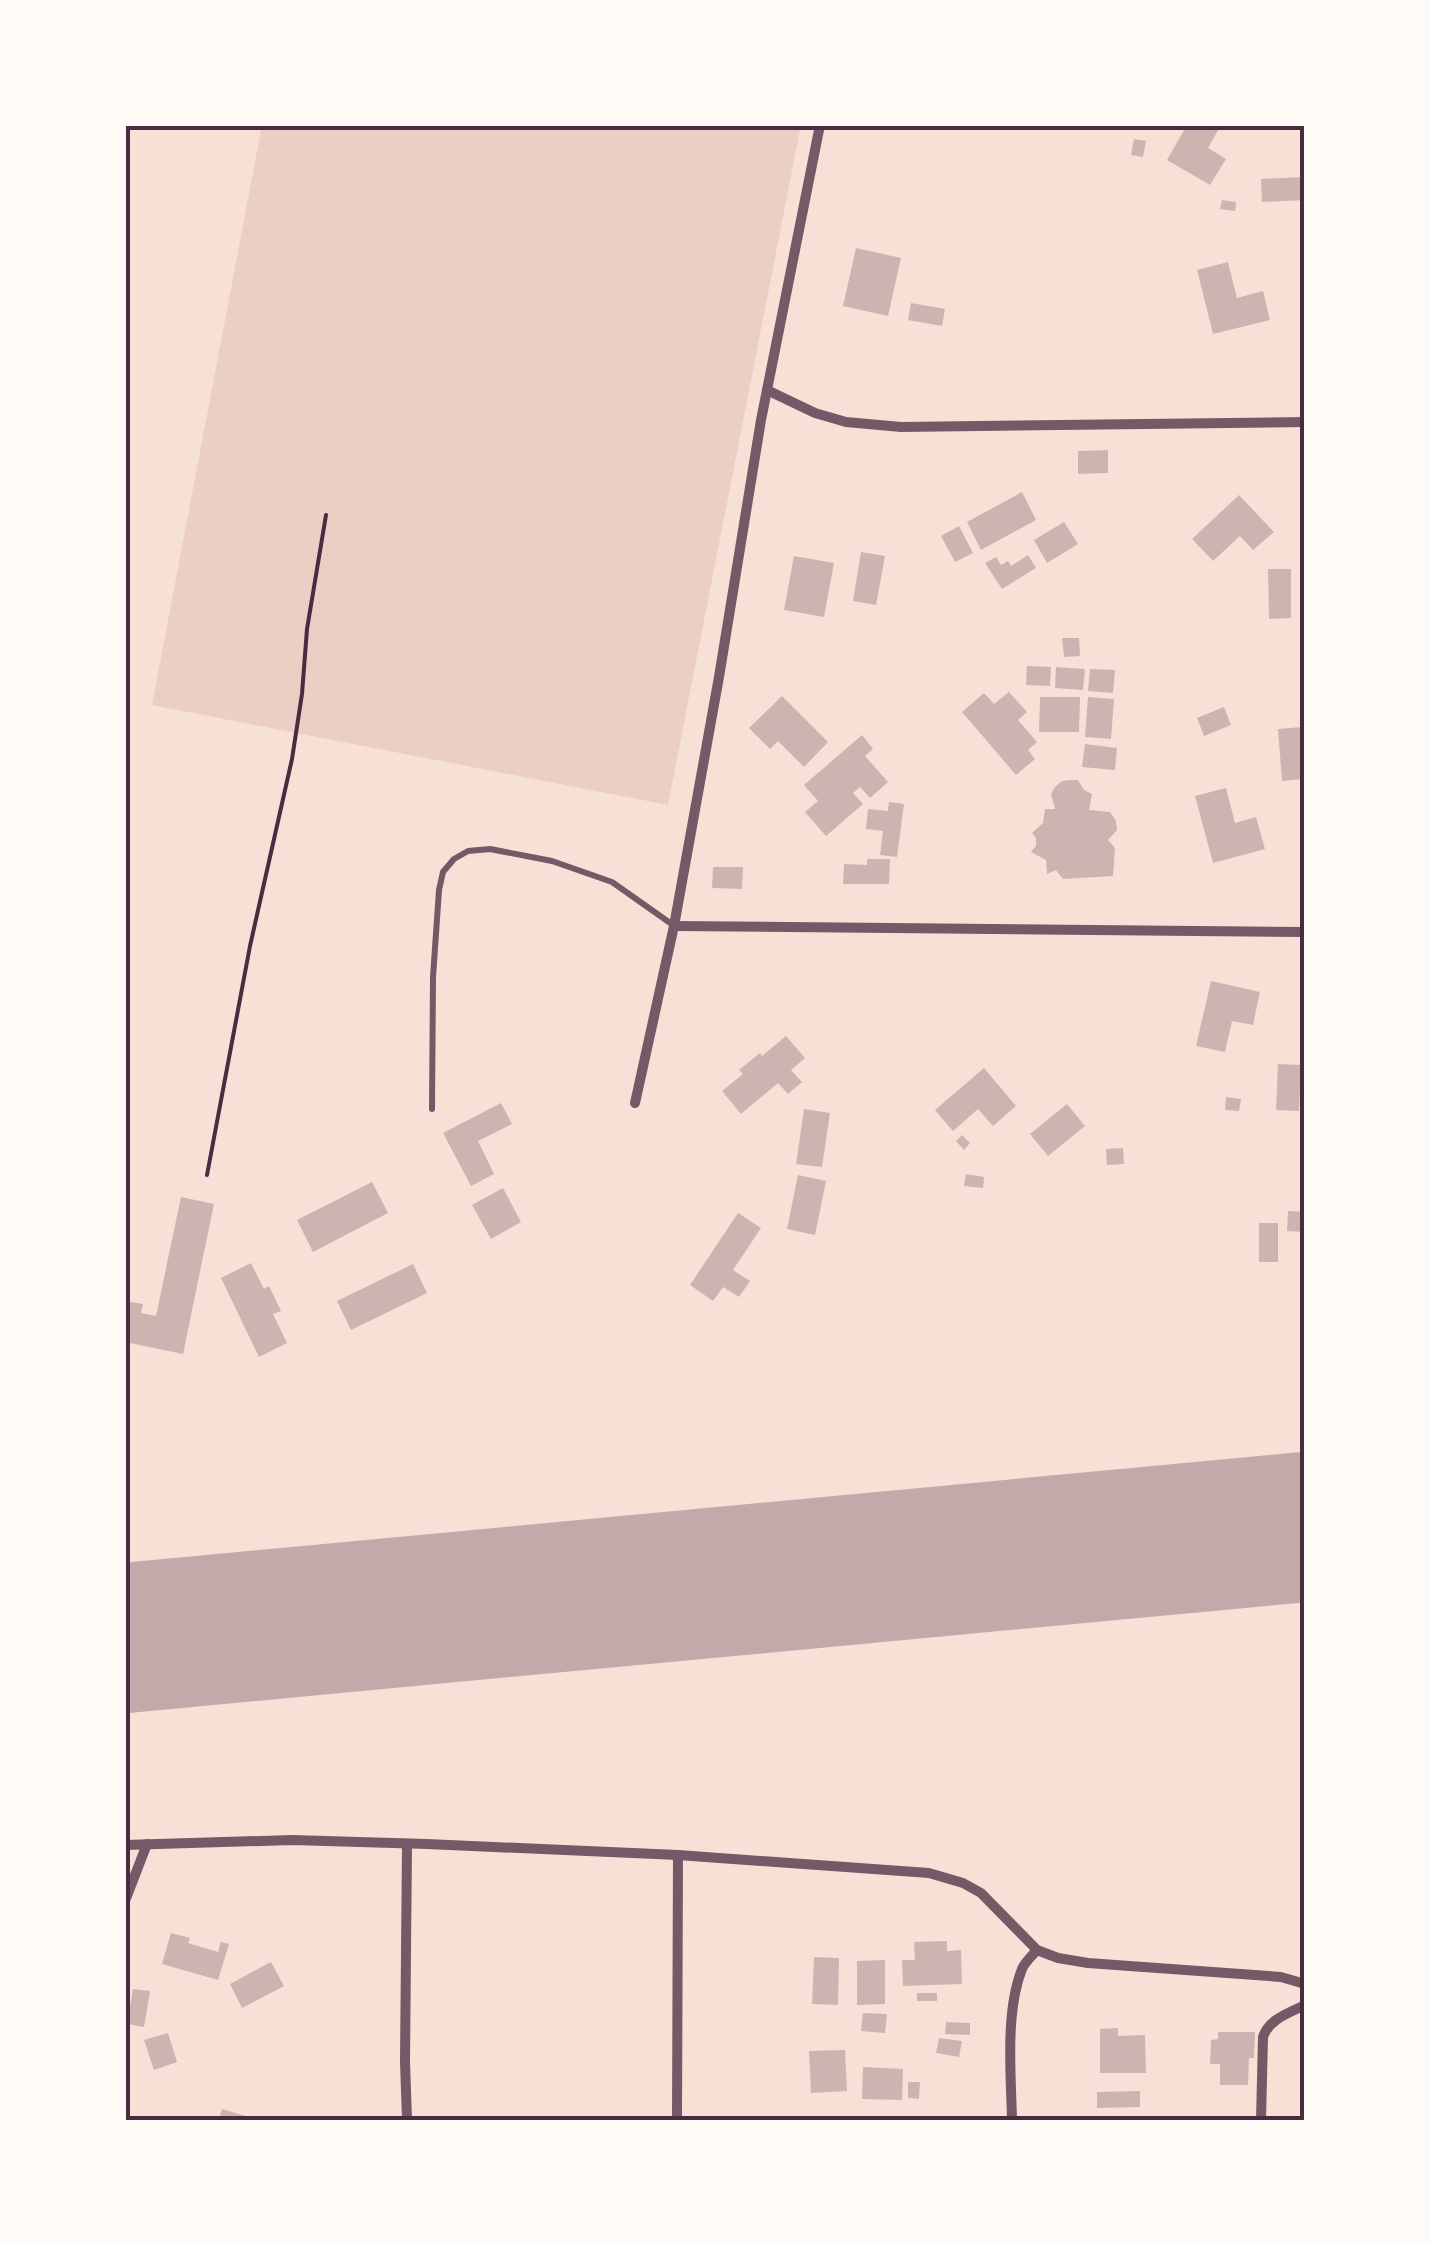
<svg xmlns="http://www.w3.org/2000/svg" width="1430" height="2245" viewBox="0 0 1430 2245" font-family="Arial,sans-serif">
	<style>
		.green { fill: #ebcfc5 }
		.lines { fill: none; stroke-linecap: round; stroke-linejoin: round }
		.runway { stroke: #c3aaaa; stroke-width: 150 }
		.building { fill: #ccb4b1 }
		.path { stroke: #4a2c40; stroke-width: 4 }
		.service { stroke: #755966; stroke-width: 6 }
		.minor { stroke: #755966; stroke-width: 10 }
		.neatline { fill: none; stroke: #4a2c40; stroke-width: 4 }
	</style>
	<rect width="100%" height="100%" fill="#f7e1d7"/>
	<polygon class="green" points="262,125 801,125 668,805 152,705"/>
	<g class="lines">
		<polyline class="runway" points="125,1638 1305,1527"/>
	</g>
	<g class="building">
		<polygon points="1187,125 1221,125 1208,148 1226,159 1210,185 1167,160"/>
		<polygon points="1134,139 1146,141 1143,157 1131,155"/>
		<polygon points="1305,177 1305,200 1262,202 1261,179"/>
		<polygon points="1222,200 1236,202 1235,211 1220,209"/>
		<polygon points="856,248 901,258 888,316 843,306"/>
		<polygon points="1228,262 1237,298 1263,291 1270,320 1213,334 1197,270"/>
		<polygon points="911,303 945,309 942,326 908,320"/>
		<polygon points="1108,450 1108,473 1078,474 1078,451"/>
		<polygon points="1022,492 1036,520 981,550 967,522"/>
		<polygon points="1239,495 1274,532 1253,550 1240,536 1213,561 1192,539"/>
		<polygon points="1064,522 1078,544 1047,563 1034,540"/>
		<polygon points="959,526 973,553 955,562 941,536"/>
		<polygon points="861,552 885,556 876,605 853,601"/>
		<polygon points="1028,555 1036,568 1002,589 985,563 996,557 1001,565 1008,561 1011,566"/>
		<polygon points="794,556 834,563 824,617 784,610"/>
		<polygon points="1268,569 1291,569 1291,618 1269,619"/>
		<polygon points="1062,638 1079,638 1080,656 1064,657"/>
		<polygon points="1027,666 1051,667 1050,686 1026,685"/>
		<polygon points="1056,667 1085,669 1083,690 1055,688"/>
		<polygon points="1090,669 1115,670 1113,693 1088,691"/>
		<polygon points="1009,692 1027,712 1018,720 1037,742 1028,750 1035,759 1016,775 962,712 984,693 994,704"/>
		<polygon points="782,696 828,742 804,767 778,741 770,749 749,728"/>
		<polygon points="1040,697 1080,697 1079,732 1039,732"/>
		<polygon points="1088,697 1114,699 1111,739 1085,737"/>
		<polygon points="1224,707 1231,725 1204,736 1197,718"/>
		<polygon points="1302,727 1305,779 1282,781 1278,729"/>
		<polygon points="862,735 873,749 865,756 888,782 870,798 860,787 853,793 863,804 826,836 805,812 818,801 804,785"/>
		<polygon points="1085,744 1117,748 1115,770 1082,767"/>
		<polygon points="1071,780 1078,780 1084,790 1092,794 1089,810 1110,812 1116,821 1117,830 1108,840 1115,848 1113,876 1063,879 1056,870 1047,874 1046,860 1031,852 1036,846 1036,838 1032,833 1043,823 1045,809 1055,809 1051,794 1055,787 1062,781"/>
		<polygon points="1226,788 1235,823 1256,817 1265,849 1213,863 1195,796"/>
		<polygon points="889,802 904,804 897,857 880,855 883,831 866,829 868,809 888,811"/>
		<polygon points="867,859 890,859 889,884 843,884 844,864 867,865"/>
		<polygon points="713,867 743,867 742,889 712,888"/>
		<polygon points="1211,981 1260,992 1253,1025 1232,1021 1225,1052 1196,1046"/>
		<polygon points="786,1036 805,1058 791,1070 802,1082 788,1094 778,1083 741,1114 722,1091 743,1074 739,1070 760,1053 762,1056"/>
		<polygon points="1278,1064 1301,1065 1299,1111 1276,1110"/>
		<polygon points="984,1068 1016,1106 993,1126 978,1109 953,1131 935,1110"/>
		<polygon points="1226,1097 1241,1099 1239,1111 1225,1110"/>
		<polygon points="501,1103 512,1124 478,1141 494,1174 471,1186 443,1133"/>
		<polygon points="1067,1104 1085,1126 1048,1156 1030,1134"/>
		<polygon points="804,1109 830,1113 822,1167 796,1164"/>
		<polygon points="962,1135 970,1143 964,1150 956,1141"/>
		<polygon points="1123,1148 1124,1164 1107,1165 1106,1149"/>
		<polygon points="966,1174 984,1177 983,1188 964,1186"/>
		<polygon points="798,1175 826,1181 815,1235 787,1229"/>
		<polygon points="372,1182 388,1213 313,1252 297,1220"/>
		<polygon points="503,1188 521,1222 491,1239 472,1205"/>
		<polygon points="181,1197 214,1204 183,1354 125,1342 125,1301 143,1304 141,1313 156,1316"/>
		<polygon points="1288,1211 1305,1212 1305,1232 1287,1231"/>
		<polygon points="738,1213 761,1228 733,1270 750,1281 739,1297 723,1287 713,1301 690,1285"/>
		<rect x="1259" y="1223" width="19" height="39"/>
		<polygon points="251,1263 264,1289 269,1286 281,1311 273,1314 287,1343 259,1357 221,1278"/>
		<polygon points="413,1264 427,1293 351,1330 337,1301"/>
		<polygon points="171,1933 190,1938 188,1943 218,1952 221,1942 229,1944 218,1980 162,1964"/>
		<polygon points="947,1941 947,1951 961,1950 962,1984 903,1986 902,1960 915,1960 914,1942"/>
		<polygon points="814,1957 839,1958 838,2005 812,2004"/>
		<polygon points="885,1960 885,2004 857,2005 857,1961"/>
		<polygon points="271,1962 284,1986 242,2008 230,1984"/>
		<polygon points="133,1989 150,1991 144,2027 127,2024"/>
		<rect x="917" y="1993" width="20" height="8"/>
		<polygon points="863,2013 887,2014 885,2033 861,2031"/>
		<polygon points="946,2022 970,2023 970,2035 945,2034"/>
		<polygon points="1118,2028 1118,2036 1145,2035 1146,2073 1100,2073 1100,2029"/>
		<polygon points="1218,2032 1255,2032 1254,2058 1249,2058 1248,2085 1220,2085 1220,2064 1210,2064 1211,2040 1218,2039"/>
		<polygon points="168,2033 177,2062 154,2070 144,2040"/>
		<polygon points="939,2038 962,2041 959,2057 936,2053"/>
		<polygon points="845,2050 847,2091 811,2093 809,2051"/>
		<polygon points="863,2067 903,2069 902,2100 862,2099"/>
		<polygon points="908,2082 920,2082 919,2099 908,2098"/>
		<polygon points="1140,2091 1140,2107 1097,2108 1097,2092"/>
		<polygon points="222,2109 256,2119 256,2120 219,2120"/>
	</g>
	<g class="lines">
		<polyline class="path" points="207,1175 250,946 292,759 302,694 307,629 326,515"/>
		<polyline class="service" points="432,1109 433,977 439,890 443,872 454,859 468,851 490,849 552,861 612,882 673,925"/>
		<g class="minor">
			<polyline points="767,390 815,413 846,422 901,427 1305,422"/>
			<polyline points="674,926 1305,932"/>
			<polyline points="635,1103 674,926 719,677 761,420 820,125"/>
			<polyline points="407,1844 405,2062 407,2120"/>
			<polyline points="125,1845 292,1840 427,1844 678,1855 929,1873 963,1883 981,1893 1037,1950 1058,1958 1088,1963 1281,1977 1305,1984"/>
			<polyline points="125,1901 147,1844"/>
			<polyline points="677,2120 678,1855"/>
			<path d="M1012 2120C1011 2074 1005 2012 1022 1969 1025 1962 1032 1956 1037 1950"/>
			<path d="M1261 2120 1263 2037C1269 2019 1289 2013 1305 2005"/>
		</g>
	</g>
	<rect width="1430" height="2245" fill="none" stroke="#fffaf5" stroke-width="255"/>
	<rect x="128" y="128" width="1174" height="1990" class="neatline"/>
</svg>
